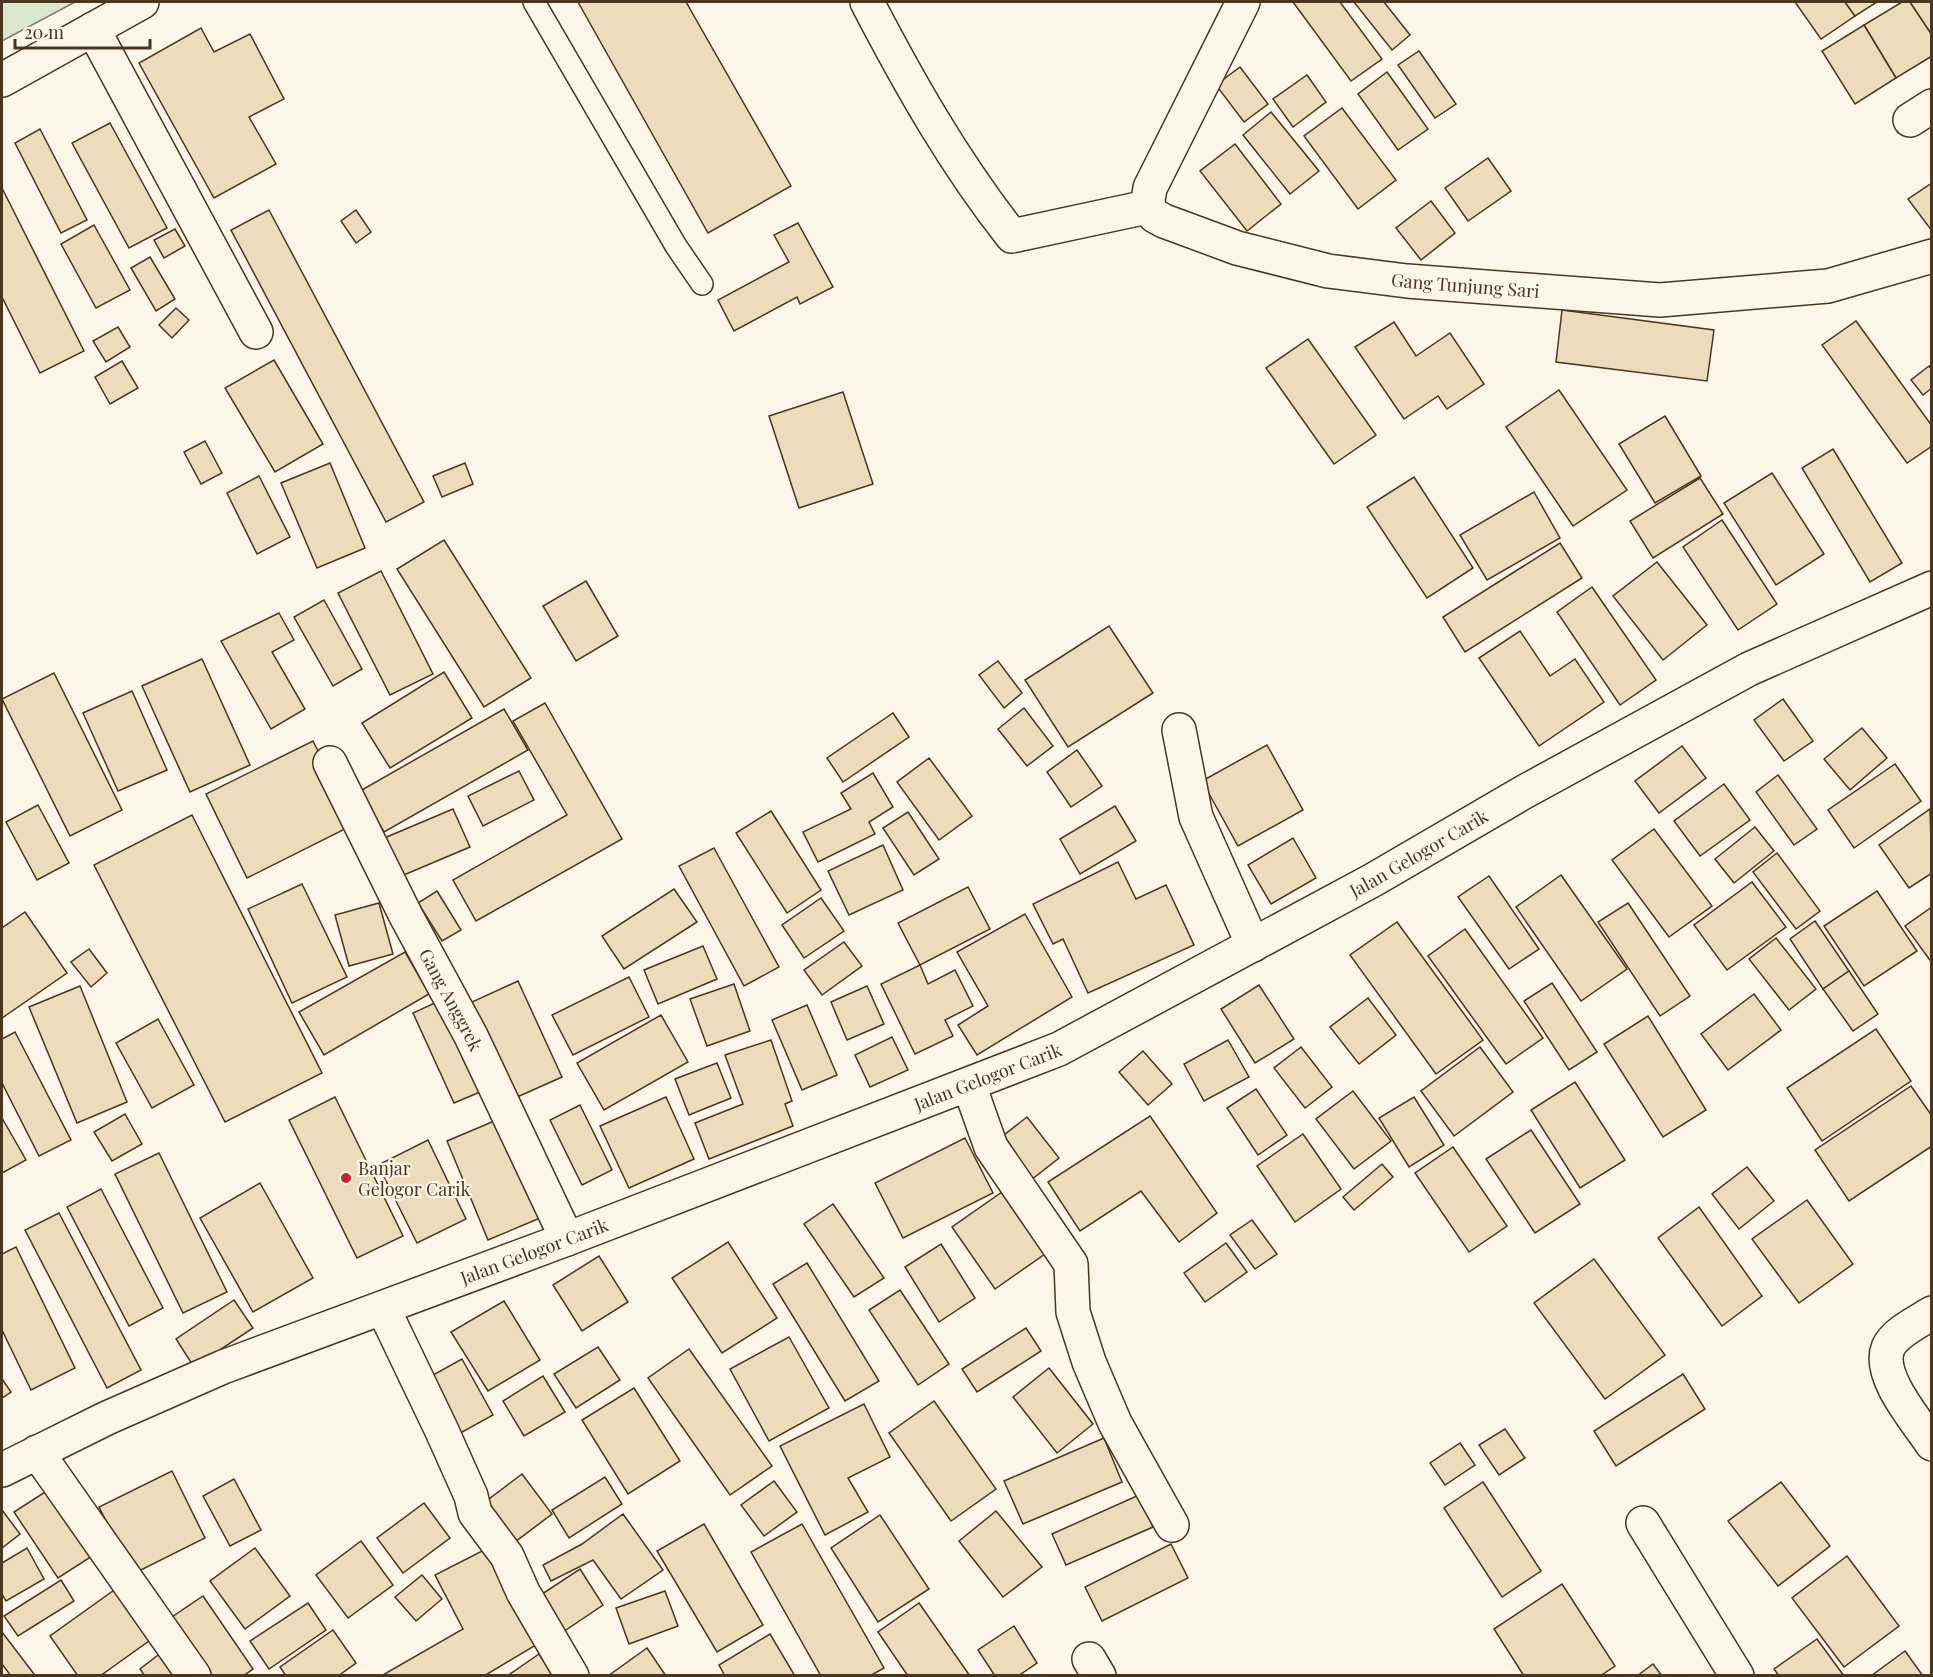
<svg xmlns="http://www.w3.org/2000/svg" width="1933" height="1677" viewBox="0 0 1933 1677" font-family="'Playfair Display',serif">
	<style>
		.green { fill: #dce7d0; stroke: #887966; stroke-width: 1.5 }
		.building { fill: #ecdcbc; stroke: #4a3520; stroke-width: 1.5 }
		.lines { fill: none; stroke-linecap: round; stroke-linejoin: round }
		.service-casing { stroke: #4a3520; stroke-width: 24 }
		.minor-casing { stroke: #4a3520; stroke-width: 36 }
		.tertiary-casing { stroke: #4a3520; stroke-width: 36 }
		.service { stroke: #fbf6e9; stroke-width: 21 }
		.minor { stroke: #fbf6e9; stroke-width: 33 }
		.tertiary { stroke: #fbf6e9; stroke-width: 33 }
		.poi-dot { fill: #c62828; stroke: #fbf6e9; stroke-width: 2 }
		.labels { text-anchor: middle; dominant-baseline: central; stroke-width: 4.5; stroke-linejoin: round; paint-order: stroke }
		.street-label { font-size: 18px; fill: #4a3520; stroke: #fbf6e9 }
		.poi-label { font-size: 18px; fill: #4a3520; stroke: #fbf6e9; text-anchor: start }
	</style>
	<rect width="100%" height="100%" fill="#fbf6e9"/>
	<polygon class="green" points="2,2 75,2 2,41"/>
	<g class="building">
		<polygon points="578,2 686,2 791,186 708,233"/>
		<polygon points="1293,2 1340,2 1382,59 1351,81"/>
		<polygon points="1354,2 1384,2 1410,35 1392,50"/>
		<polygon points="1795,2 1845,2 1855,16 1821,39"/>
		<polygon points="1845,2 1877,2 1855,16"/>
		<polygon points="1902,2 1910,2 1932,35 1932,56 1896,78 1864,25"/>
		<polygon points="1910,2 1932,2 1932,35"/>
		<polygon points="1864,25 1896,78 1855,104 1822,51"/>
		<polygon points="201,28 214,52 250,34 284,99 249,117 276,164 214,198 139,63"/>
		<polygon points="1419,51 1456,104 1435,118 1398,65"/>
		<polygon points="1240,67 1268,104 1244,122 1216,85"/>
		<polygon points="1387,72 1428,129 1398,150 1358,94"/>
		<polygon points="1307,75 1326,102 1293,127 1273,99"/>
		<polygon points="1342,108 1396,180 1358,209 1304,136"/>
		<polygon points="1271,112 1319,171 1290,194 1243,135"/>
		<polygon points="110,123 167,228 129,248 72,143"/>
		<polygon points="40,129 87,220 61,233 15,143"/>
		<polygon points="1235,144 1281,204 1247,231 1200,171"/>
		<polygon points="1488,158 1511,191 1468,221 1445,188"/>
		<polygon points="1932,183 1932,231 1908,199"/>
		<polygon points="2,188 84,351 40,373 2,297"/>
		<polygon points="1431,201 1455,233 1421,260 1396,228"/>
		<polygon points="269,210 424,502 386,522 231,230"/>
		<polygon points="356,210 371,232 356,243 341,221"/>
		<polygon points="798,223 833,287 800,304 797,297 734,331 718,300 789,262 774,235"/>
		<polygon points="94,225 130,290 96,308 61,244"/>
		<polygon points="175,229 185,246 164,258 154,240"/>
		<polygon points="150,257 175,299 156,311 131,268"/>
		<polygon points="176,308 189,320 172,338 159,325"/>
		<polygon points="1562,310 1714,330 1707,381 1556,362"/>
		<polygon points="1856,321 1932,426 1932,446 1907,463 1822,345"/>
		<polygon points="1394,322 1416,356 1450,333 1484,384 1447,409 1438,396 1404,419 1355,347"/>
		<polygon points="118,327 130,347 106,362 93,341"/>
		<polygon points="1308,339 1376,435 1334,464 1266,368"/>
		<polygon points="274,360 323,444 275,472 225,388"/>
		<polygon points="122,361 138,388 110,404 95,377"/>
		<polygon points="1929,366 1932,370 1932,388 1923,395 1911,380"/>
		<polygon points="1559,390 1627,490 1573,526 1506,427"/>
		<polygon points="843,392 873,484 799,508 769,416"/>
		<polygon points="1665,416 1701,476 1655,503 1619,444"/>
		<polygon points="205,441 222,473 201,484 184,452"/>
		<polygon points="1833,449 1902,563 1870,582 1802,468"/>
		<polygon points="330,463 365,548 317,568 281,483"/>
		<polygon points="465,463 473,484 442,497 433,476"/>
		<polygon points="1772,473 1824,554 1776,585 1724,503"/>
		<polygon points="259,476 290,537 257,554 227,493"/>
		<polygon points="1414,477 1473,568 1427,598 1367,507"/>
		<polygon points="1700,478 1723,514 1653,558 1630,521"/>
		<polygon points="1534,492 1560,538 1487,580 1460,535"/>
		<polygon points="1722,520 1777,604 1738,630 1683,547"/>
		<polygon points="444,540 531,678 484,707 397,569"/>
		<polygon points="1560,543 1582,578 1465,652 1443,617"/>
		<polygon points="1657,562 1707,625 1663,660 1613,596"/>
		<polygon points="381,571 433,674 390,695 338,593"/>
		<polygon points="586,581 618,636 576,661 543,606"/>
		<polygon points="1592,587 1656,680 1620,705 1557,612"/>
		<polygon points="324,600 362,669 333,686 294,617"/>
		<polygon points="279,613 294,640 272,652 305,709 271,729 221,641"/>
		<polygon points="1109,626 1153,693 1068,747 1025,680"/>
		<polygon points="1520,631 1550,676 1575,659 1604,702 1539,746 1479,658"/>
		<polygon points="202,659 250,765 190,792 142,686"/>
		<polygon points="998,661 1022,693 1004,708 979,675"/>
		<polygon points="444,672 472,718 390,768 362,723"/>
		<polygon points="54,673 122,810 70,836 2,699"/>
		<polygon points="132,691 167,770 118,791 83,713"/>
		<polygon points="1783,699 1813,741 1784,761 1754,720"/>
		<polygon points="545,703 622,839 476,921 453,880 567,815 513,721"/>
		<polygon points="1024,708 1053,746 1027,766 998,729"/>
		<polygon points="504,709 528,750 384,832 360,791"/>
		<polygon points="893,713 909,737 843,782 827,758"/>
		<polygon points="1862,728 1887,758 1850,790 1824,759"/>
		<polygon points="313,741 355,824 247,878 206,794"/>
		<polygon points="1267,745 1303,810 1238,846 1202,781"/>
		<polygon points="1682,746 1706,778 1659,813 1635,781"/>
		<polygon points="1077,750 1102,786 1071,807 1047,772"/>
		<polygon points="929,758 972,816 939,840 897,782"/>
		<polygon points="1895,764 1921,801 1854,848 1828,810"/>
		<polygon points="519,771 534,800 483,826 468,796"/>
		<polygon points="873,773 893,807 869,822 875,834 818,862 803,832 851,809 841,793"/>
		<polygon points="1778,775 1817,829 1794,845 1756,792"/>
		<polygon points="1724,784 1750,820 1700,856 1674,821"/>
		<polygon points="38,805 69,863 37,880 6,822"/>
		<polygon points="1115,806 1136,841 1080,874 1060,839"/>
		<polygon points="453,809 470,847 399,877 382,839"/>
		<polygon points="1930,809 1932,873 1909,888 1879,845"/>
		<polygon points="771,811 821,890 787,913 736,833"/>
		<polygon points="908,812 939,859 914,875 883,828"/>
		<polygon points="192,815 322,1073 225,1122 94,865"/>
		<polygon points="1755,827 1774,851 1734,883 1715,859"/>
		<polygon points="1654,829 1712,906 1669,937 1612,860"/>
		<polygon points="1293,838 1316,878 1271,904 1248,865"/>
		<polygon points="883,845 903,890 849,915 828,871"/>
		<polygon points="714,848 779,967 744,986 679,866"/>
		<polygon points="1777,853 1820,911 1796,929 1753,872"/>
		<polygon points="1118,862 1136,899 1166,885 1194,945 1088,993 1063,939 1053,944 1033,904"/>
		<polygon points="1561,875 1627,969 1581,1001 1516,907"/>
		<polygon points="1489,876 1539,949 1509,969 1458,897"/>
		<polygon points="1752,882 1786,927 1727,970 1694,925"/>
		<polygon points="302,884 347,977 292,1003 248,909"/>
		<polygon points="968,887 990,929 920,965 898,923"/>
		<polygon points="674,889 697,922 624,969 602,936"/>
		<polygon points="437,891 461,930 442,941 418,903"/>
		<polygon points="1877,891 1917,951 1864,986 1824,926"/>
		<polygon points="821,898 844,931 804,958 782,925"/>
		<polygon points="379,903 393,954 349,966 335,915"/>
		<polygon points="1628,903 1690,996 1660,1016 1598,922"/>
		<polygon points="1932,907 1932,963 1905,926"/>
		<polygon points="25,912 67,973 2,1018 2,928"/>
		<polygon points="1025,914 1072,997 977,1055 958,1025 988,1006 957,952"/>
		<polygon points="1815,921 1849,971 1823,989 1790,939"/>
		<polygon points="1397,922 1483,1040 1436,1074 1350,955"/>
		<polygon points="1465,929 1543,1038 1506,1064 1428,956"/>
		<polygon points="1776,938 1816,989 1789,1010 1749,959"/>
		<polygon points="844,942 862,966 822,995 804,970"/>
		<polygon points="703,946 717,979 658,1004 644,970"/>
		<polygon points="89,949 107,973 91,987 71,962"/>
		<polygon points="405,952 429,994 324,1055 299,1012"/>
		<polygon points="920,965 928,984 955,970 973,1006 945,1020 953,1036 915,1054 881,984"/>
		<polygon points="1849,971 1878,1014 1853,1031 1823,989"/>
		<polygon points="629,977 649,1017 573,1055 552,1015"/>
		<polygon points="518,981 562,1077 515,1098 472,1002"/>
		<polygon points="1552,983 1597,1052 1569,1070 1524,1001"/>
		<polygon points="734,984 750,1031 707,1046 690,999"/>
		<polygon points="1259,985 1294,1039 1255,1063 1221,1009"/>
		<polygon points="80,986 127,1102 77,1123 29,1007"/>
		<polygon points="867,986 884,1024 847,1040 831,1002"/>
		<polygon points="1754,994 1781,1030 1728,1070 1701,1034"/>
		<polygon points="1368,998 1396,1035 1359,1064 1330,1027"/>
		<polygon points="439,1001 480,1092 454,1103 413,1013"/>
		<polygon points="807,1005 837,1075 802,1090 772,1020"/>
		<polygon points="661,1015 688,1062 604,1110 577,1063"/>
		<polygon points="1648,1016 1706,1110 1663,1137 1604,1044"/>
		<polygon points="158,1019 194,1085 152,1108 116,1043"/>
		<polygon points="1876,1029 1911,1081 1822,1141 1787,1088"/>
		<polygon points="15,1032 71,1140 39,1156 2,1083 2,1039"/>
		<polygon points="892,1037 908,1070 870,1087 855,1055"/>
		<polygon points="771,1040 792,1101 785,1104 793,1126 709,1159 695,1123 743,1104 725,1055"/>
		<polygon points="1228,1040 1249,1077 1204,1101 1184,1064"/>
		<polygon points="1301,1047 1332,1087 1305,1108 1274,1068"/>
		<polygon points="1480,1047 1513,1092 1454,1136 1421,1091"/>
		<polygon points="1143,1051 1172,1084 1148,1105 1119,1072"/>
		<polygon points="717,1063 731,1098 689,1115 675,1079"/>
		<polygon points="1575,1082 1625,1160 1580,1188 1531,1110"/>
		<polygon points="1911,1086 1932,1116 1932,1146 1849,1201 1815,1150"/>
		<polygon points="1256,1089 1287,1135 1258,1155 1227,1108"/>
		<polygon points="1353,1091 1391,1141 1354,1169 1316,1119"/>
		<polygon points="335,1097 403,1236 357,1258 289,1120"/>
		<polygon points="666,1097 694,1159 629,1188 600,1126"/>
		<polygon points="1414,1097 1444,1145 1409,1167 1379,1118"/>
		<polygon points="580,1105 612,1170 582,1185 550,1120"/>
		<polygon points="125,1114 142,1144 112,1161 94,1132"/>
		<polygon points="1150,1116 1217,1213 1179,1242 1141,1191 1080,1231 1048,1182"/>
		<polygon points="1027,1117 1059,1158 1031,1180 999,1139"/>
		<polygon points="2,1118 26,1160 2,1173"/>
		<polygon points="499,1119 540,1218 488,1240 447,1141"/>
		<polygon points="1531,1130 1580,1204 1535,1233 1486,1159"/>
		<polygon points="1303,1134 1341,1189 1295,1222 1257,1166"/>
		<polygon points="965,1138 993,1193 903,1238 875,1183"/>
		<polygon points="428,1140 466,1219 417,1243 378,1165"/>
		<polygon points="1453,1147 1507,1226 1469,1252 1415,1173"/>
		<polygon points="159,1153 227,1292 183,1313 115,1174"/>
		<polygon points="1382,1164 1393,1177 1354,1210 1343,1197"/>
		<polygon points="1747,1167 1774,1201 1739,1229 1712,1194"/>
		<polygon points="260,1183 313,1278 253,1312 200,1218"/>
		<polygon points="101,1189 163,1308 129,1326 67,1207"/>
		<polygon points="1002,1192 1045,1254 995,1289 952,1227"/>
		<polygon points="1807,1200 1853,1264 1799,1303 1752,1239"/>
		<polygon points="833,1204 884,1278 854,1297 804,1224"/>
		<polygon points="1699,1207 1762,1296 1722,1326 1658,1238"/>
		<polygon points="59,1213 141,1370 107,1388 25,1230"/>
		<polygon points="1252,1220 1277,1254 1255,1269 1230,1235"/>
		<polygon points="728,1242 777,1318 722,1353 672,1278"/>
		<polygon points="1226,1243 1247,1272 1205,1302 1184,1273"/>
		<polygon points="941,1244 975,1298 939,1322 905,1267"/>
		<polygon points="16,1247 75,1368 31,1390 2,1330 2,1254"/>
		<polygon points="599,1256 628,1302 582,1331 553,1285"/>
		<polygon points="1594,1259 1665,1355 1605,1399 1534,1303"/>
		<polygon points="807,1263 879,1381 845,1401 773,1284"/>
		<polygon points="900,1290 949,1364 918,1385 869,1310"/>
		<polygon points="234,1300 253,1328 194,1367 176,1339"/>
		<polygon points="504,1301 540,1360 488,1391 451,1332"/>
		<polygon points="1026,1328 1041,1351 977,1392 962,1369"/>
		<polygon points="789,1337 829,1408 769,1441 730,1369"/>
		<polygon points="598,1347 620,1380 576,1408 554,1374"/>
		<polygon points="689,1349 772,1466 730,1495 648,1378"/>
		<polygon points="462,1359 493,1415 455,1436 424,1380"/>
		<polygon points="1049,1368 1093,1424 1057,1453 1013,1397"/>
		<polygon points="1683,1374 1705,1409 1616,1466 1594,1431"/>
		<polygon points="543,1376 565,1412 524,1436 503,1401"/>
		<polygon points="2,1379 11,1392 2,1398"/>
		<polygon points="634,1388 680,1461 628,1494 582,1420"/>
		<polygon points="934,1401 996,1489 951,1521 889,1433"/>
		<polygon points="864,1404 890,1457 848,1478 868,1512 825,1535 780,1446"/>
		<polygon points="1505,1429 1525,1458 1499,1475 1479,1445"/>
		<polygon points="1104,1438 1122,1482 1023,1524 1004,1481"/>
		<polygon points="1460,1443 1475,1465 1445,1485 1430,1463"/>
		<polygon points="172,1471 205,1538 133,1574 99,1507"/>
		<polygon points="522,1474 552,1514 507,1548 477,1508"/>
		<polygon points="605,1477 622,1504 569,1538 552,1510"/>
		<polygon points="234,1479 261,1530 230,1546 203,1496"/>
		<polygon points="774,1481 797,1512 764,1536 741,1505"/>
		<polygon points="1483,1482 1541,1571 1502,1597 1444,1508"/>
		<polygon points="1781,1482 1830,1546 1778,1586 1728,1521"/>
		<polygon points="56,1485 100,1551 58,1578 14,1512"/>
		<polygon points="1139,1495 1153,1527 1066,1565 1052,1534"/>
		<polygon points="424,1503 450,1538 403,1573 377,1538"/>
		<polygon points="2,1510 20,1534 2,1548"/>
		<polygon points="996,1511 1042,1567 1003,1597 959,1541"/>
		<polygon points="623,1514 663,1570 621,1599 593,1560 551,1581 543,1565 582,1544"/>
		<polygon points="880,1515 929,1589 878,1622 831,1548"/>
		<polygon points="704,1524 763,1625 717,1652 657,1551"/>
		<polygon points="802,1524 884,1668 870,1676 821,1676 751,1552"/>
		<polygon points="361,1541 393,1585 348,1618 316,1575"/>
		<polygon points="1171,1544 1188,1578 1102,1621 1085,1587"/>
		<polygon points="27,1548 44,1579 6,1601 2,1594 2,1563"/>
		<polygon points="255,1548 290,1596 245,1629 210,1581"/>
		<polygon points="488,1548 541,1642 484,1676 381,1676 463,1629 435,1575"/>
		<polygon points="1847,1556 1899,1626 1844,1667 1792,1598"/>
		<polygon points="580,1569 603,1605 557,1636 533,1600"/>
		<polygon points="422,1575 442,1599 416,1621 395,1597"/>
		<polygon points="61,1580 74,1601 18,1636 4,1616"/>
		<polygon points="124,1583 160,1633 100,1676 78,1676 50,1636"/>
		<polygon points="1562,1584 1615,1666 1600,1676 1524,1676 1494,1629"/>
		<polygon points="665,1591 678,1626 629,1644 616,1608"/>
		<polygon points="203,1596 253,1669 243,1676 199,1676 163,1623"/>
		<polygon points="308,1603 326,1630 269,1669 250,1641"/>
		<polygon points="919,1603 970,1676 908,1676 878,1632"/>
		<polygon points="1014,1626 1037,1663 1018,1676 995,1676 978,1650"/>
		<polygon points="333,1630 356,1663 338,1676 286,1676 280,1667"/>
		<polygon points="2,1632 34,1674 32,1676 11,1676 2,1664"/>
		<polygon points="770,1634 795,1676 725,1676 719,1665"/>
		<polygon points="1817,1639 1844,1676 1779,1676 1774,1669"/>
		<polygon points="647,1648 666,1676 608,1676"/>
		<polygon points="166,1649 186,1676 145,1676 140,1669"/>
		<polygon points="1905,1651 1923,1676 1871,1676"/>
		<polygon points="539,1654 553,1676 507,1676"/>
		<polygon points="1653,1664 1662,1676 1637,1676"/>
	</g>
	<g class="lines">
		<g class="service-casing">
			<polyline id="service" points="534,2 676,246 702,284"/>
		</g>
		<g class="minor-casing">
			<g id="minor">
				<path id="s1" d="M867 2C909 83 955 164 1012 236L1147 207 1155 216 1164 221 1237 248 1328 271 1407 281 1660 300 1828 286 1932 256"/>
				<polyline points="93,29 256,332"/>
				<polyline points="1910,120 1932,106"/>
				<polyline points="1147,207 1150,188 1243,2"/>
				<polyline points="1179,730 1196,817 1253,945"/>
				<path id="s2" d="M330 763 406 916 471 1036 567 1239"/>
				<polyline points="969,1085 991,1147 1071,1264 1073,1312 1089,1362 1115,1423 1172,1525"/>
				<polyline points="383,1308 442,1431 471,1496 475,1513 507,1556 523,1592 572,1676"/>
				<path d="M1932 1313C1918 1322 1894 1333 1888 1348 1877 1376 1917 1421 1932 1444"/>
				<polyline points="37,1452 194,1676"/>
				<polyline points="1643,1523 1737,1676"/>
				<polyline points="1089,1659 1099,1676"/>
			</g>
		</g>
		<g class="tertiary-casing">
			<g id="tertiary">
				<polyline points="2,80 142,2"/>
				<path id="s3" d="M2 1470 107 1418 223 1367 567 1239 1059 1049 1373 880 1524 792 1749 669 1932 588"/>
			</g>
		</g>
		<use href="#service" class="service"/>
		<use href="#minor" class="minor"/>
		<use href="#tertiary" class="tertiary"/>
	</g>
	<circle class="poi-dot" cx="346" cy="1178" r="6"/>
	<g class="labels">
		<g class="street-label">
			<text stroke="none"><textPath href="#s1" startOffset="746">Gang Tunjung Sari</textPath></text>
			<text stroke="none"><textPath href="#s3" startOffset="1548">Jalan Gelogor Carik</textPath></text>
			<text stroke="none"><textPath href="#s2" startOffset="266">Gang Anggrek</textPath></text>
			<text stroke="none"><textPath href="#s3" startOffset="1062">Jalan Gelogor Carik</textPath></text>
			<text stroke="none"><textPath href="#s3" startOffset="576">Jalan Gelogor Carik</textPath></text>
		</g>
		<g class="poi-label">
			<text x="358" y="1168">Banjar<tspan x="358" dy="21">Gelogor Carik</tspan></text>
		</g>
	</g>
	<rect width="1933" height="1677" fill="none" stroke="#4a3520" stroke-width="6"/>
	<path d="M15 39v9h135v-9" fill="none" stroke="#4a3520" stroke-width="3"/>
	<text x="24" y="39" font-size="18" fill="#4a3520" stroke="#fbf6e9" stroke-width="4.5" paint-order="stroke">20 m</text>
</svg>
